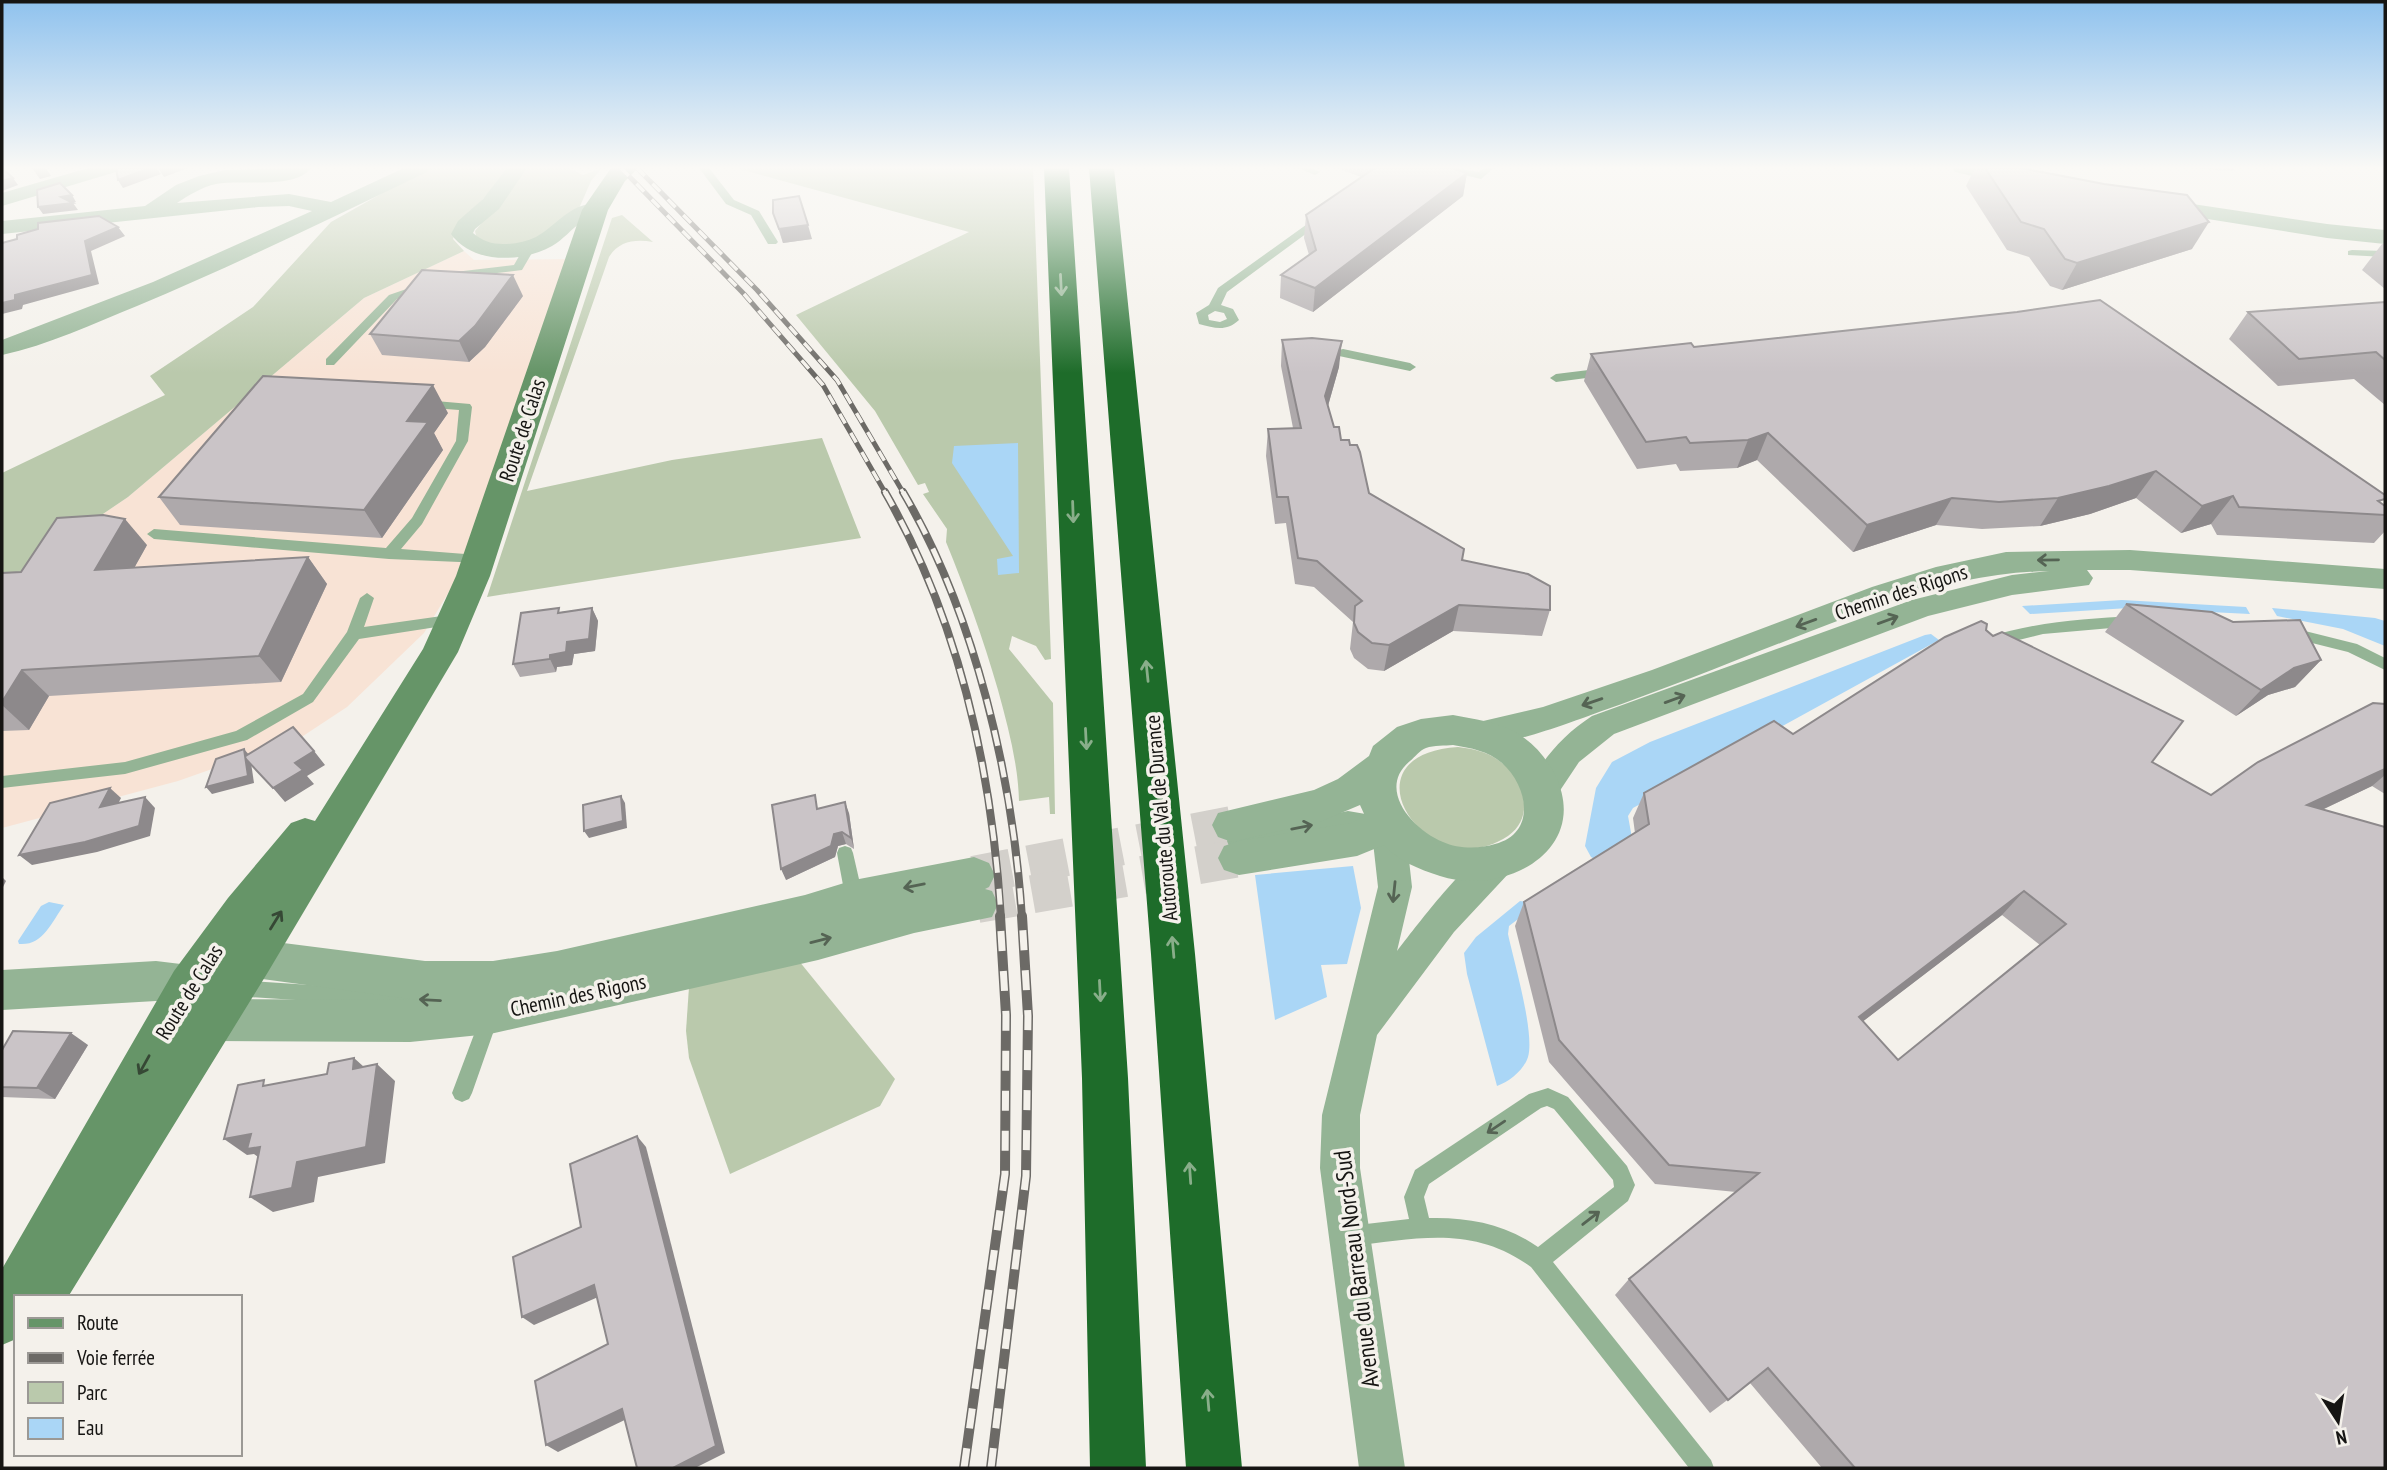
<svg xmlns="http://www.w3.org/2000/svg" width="2387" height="1470" viewBox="0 0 2387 1470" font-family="'PT Sans Narrow',sans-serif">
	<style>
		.industrial { fill: #f8e3d5 }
		.green { fill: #bac9ac }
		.water { fill: #aad6f6 }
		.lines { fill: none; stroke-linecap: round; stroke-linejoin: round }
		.tertiary-tunnel { stroke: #d3d0cb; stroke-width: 38; stroke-dasharray: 38 18; stroke-linecap: butt }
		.service { fill: #94b495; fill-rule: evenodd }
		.minor { fill: #94b495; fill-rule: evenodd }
		.tertiary { fill: #94b495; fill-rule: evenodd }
		.secondary { fill: #669568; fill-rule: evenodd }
		.motorway { fill: #1e6c2a; fill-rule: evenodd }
		.rail-far2-casing { stroke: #6c6a66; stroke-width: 5 }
		.rail-far1-casing { stroke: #6c6a66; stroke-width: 8 }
		.rail-casing { stroke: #6c6a66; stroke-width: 10 }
		.rail-far2 { stroke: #f4f1eb; stroke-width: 3.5; stroke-dasharray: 11; stroke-linecap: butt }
		.rail-far1 { stroke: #f4f1eb; stroke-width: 5; stroke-dasharray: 16; stroke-linecap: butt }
		.rail { stroke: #f4f1eb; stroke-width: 7; stroke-dasharray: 20; stroke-linecap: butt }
		.wall { fill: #aea9ab; fill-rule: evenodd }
		.shaded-wall { fill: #8d898b }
		.building { fill: #cac4c7; stroke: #8d898b; stroke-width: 2; fill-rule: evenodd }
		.oneway { stroke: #89ae8a }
		.oneway2 { stroke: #556454 }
		.oneway3 { stroke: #364835 }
		.labels { text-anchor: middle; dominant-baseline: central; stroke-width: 7; stroke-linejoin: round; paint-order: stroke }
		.street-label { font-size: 21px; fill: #161513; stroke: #f4f1eb }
		.near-street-label { font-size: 24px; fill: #161513; stroke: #f4f1eb }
	</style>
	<rect width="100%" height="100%" fill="#f4f1eb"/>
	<polygon class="industrial" points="464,251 474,260 568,259 453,585 424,633 347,707 300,738 178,781 2,828 2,595 66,539 128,497 364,298"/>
	<g class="green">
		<polygon points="427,168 508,168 507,173 458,226 453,239 464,251 364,298 128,497 66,539 2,595 2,473 165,395 150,376 253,307 331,222"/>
		<polygon points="527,168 569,168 583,175 602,168 591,181 577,213 541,236 525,244 506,247 477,240 475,231"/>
		<path d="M736 168H1033L1051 659 1045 660 1036 646 1012 636 1009 649 1053 703 1055 814H1050L1049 797 1019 801C1018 763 1008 727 998 690 983 638 966 591 946 542L947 529 923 494 929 492 925 483 918 485 875 411 796 315 969 232Z"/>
		<path d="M622 215 653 242C635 239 619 241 609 257L527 491 672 460 822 438 861 538 487 597 612 218Z"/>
		<path d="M1458 747C1472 749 1486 751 1498 760 1523 776 1537 816 1508 836 1429 889 1337 755 1458 747Z"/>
		<polygon points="799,961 895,1079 880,1106 730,1174 689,1058 686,1031 689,987"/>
	</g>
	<g class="water">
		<polygon points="1018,443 1019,573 998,575 997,559 1013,556 952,463 954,446"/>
		<polygon points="2122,600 2246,607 2250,614 2129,608 2030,614 2022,606"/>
		<polygon points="2272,608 2375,618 2385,621 2385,646 2343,629 2277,616"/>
		<polygon points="1931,634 1939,640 1633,808 1628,816 1632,838 1600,862 1591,857 1585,846 1596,788 1612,762 1650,742 1925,635"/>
		<polygon points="1353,866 1361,908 1347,964 1321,965 1327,997 1275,1020 1255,875"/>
		<path d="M1520 901 1532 903 1534 907 1509 926 1508 934C1514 962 1535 1033 1528 1057 1524 1070 1509 1082 1497 1086L1467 974 1464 953 1476 937Z"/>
		<path d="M49 902 64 905C51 923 43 946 19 944L18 941 41 906Z"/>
	</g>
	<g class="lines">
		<g class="tertiary-tunnel">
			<polyline points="974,875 1232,825"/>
			<polyline points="977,904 1239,858"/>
		</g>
		<g class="service">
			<polygon points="699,168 709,168 734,200 759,211 778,242 776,244 768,244 751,215 726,204"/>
			<polygon points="1298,168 1312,168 1320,172 1315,175"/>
			<polygon points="1435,168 1454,168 1479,172 1484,168 1494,168 1481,179"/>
			<path d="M1317 217 1326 219 1227 292 1221 305 1233 309 1239 320C1226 332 1215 328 1199 324L1196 313 1209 305 1218 288ZM1215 311 1224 313 1227 319 1220 322 1209 320 1208 315Z"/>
			<polygon points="530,243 536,246 522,270 455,278 449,275 455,272 514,265 526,244"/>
			<polygon points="2352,250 2385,251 2385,257 2348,255 2348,251"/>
			<polygon points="421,284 427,287 425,289 397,299 334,365 326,365 326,359 389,295"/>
			<polygon points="1343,349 1410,363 1416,367 1410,371 1339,356 1339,350"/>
			<polygon points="1605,368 1609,369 1609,375 1556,382 1550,378 1556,374"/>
			<polygon points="424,400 470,404 472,407 468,441 422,524 401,549 478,555 483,557 485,560 483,563 389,559 154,539 147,534 154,529 386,548 412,518 456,441 459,410 420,407 418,404"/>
			<polygon points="367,593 374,598 364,627 456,614 463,619 456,624 359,639 313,702 247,740 125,774 2,788 2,776 125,762 236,731 303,694 347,632 360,598"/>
			<path d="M2134 616 2141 621 2134 626 2043 634 1990 647 1983 642 1985 638C2034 622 2083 619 2134 616Z"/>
			<polygon points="2289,627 2357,644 2385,658 2385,670 2348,652 2284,636 2282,632 2284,628"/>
			<polygon points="1348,811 1383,817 1385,822 1383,827 1377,829 1348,825 1235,848 1229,846 1227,841 1229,836 1235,834"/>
			<polygon points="845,846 851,848 853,853 864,901 861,906 855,908 849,906 846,901 837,853 839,848"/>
			<polygon points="235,980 433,993 439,995 442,1001 439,1007 433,1009 235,996 229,994 226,988 229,982"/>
			<polygon points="490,1008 497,1010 499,1016 472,1093 469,1099 462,1102 455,1099 452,1093 481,1016 483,1010"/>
			<path d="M1548 1088 1568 1097 1627 1166 1635 1185 1628 1201 1553 1262 1711 1460 1714 1468H1689L1531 1267C1472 1224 1417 1239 1349 1246L1342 1243 1339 1236 1342 1229 1349 1226 1409 1219 1404 1197 1415 1170 1529 1094ZM1547 1106 1554 1109 1613 1180 1614 1187 1538 1247C1505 1224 1469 1217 1429 1218L1424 1197 1429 1184 1541 1108Z"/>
		</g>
		<g class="minor">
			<polygon points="88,168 119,168 116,172 2,206 2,193"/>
			<path d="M285 168H311C295 190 241 179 216 184 202 187 189 195 177 203L289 194 331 202 404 168H430L427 172C331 218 235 265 137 306 93 324 48 345 2 355V340L153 282 312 211 289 206 258 207 2 234V221L145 206 176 185 199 176 225 170Z"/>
			<path d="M507 168H527L499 209 475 229 473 233C482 241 492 244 503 244 515 244 526 242 536 237 558 225 574 198 603 205L606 210C600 218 590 217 582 222 571 229 563 240 552 246 522 263 472 264 451 234L458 221 483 199Z"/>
			<polygon points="1952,168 1988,168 2022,176 2025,180 2022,184 2015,186 1955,172"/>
			<polygon points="2159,199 2327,224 2385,230 2385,244 2327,238 2151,210 2148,205 2151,200"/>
			<path d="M2130 550 2385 569V589L2130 570H2087L2093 578 2089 585 2012 595 1928 616 1614 734 1579 762 1555 798 1543 802 1531 798 1527 789C1543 758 1563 735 1592 716L1912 600 2012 575 2049 571C1994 572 1945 583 1893 601 1794 635 1698 678 1599 712 1569 723 1494 752 1466 743L1461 734 1466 725 1543 707 1652 670 1872 587 1936 567 2006 552Z"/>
			<path d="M1388 810 1400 814 1405 824 1412 887 1397 951C1415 928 1465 861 1489 851 1498 847 1502 849 1510 852L1515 862 1510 872 1454 932 1377 1035 1360 1115V1168L1405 1468H1359L1320 1168 1322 1115 1378 887 1371 824 1376 814Z"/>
		</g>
		<g class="tertiary">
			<path d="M1453 715C1474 719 1497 722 1515 732 1533 742 1546 757 1555 775 1592 850 1504 897 1440 876 1418 869 1399 861 1384 845L1357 856 1239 875 1224 870 1218 858 1224 846 1239 841 1351 823 1365 816 1360 805 1322 821 1232 842 1218 837 1212 825 1218 813 1314 790 1338 779 1369 756 1373 746 1397 727 1421 719ZM1453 745C1471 748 1488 751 1502 763 1528 786 1537 833 1495 844 1480 849 1458 849 1443 842 1413 830 1376 789 1410 761 1415 757 1420 750 1426 748 1434 745 1445 746 1453 745Z"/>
			<path d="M974 857 989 863 995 875 989 887 985 889 992 891 998 904 992 917 914 933 818 960 490 1034 410 1042 214 1041 198 1035 179 1004 156 1001 2 1010V970L156 961 189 965 253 939 425 961H493L557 951 805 895 854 880ZM255 978 417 1000 226 999 221 992Z"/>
		</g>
		<polygon class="secondary" points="611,168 638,168 625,181 608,210 490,576 458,652 268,972 68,1297 16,1297 16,1339 2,1345 2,1269 174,971 228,898 291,823 305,818 315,821 423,649 456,576 582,210"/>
		<g class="motorway">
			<polygon points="1044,168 1069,168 1128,1078 1146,1468 1090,1468 1082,1078"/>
			<polygon points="1089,168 1114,168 1195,954 1242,1468 1186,1468 1151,954"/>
		</g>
		<g class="rail-far2-casing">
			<g id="rail-far2">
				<polyline points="621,168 744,294 823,385 886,494"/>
				<polyline points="637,168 757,290 837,380 904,494"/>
			</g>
		</g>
		<g class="rail-far1-casing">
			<g id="rail-far1">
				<path d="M885 492C959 620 992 771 1001 918"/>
				<path d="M903 492C975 614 1013 777 1022 918"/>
			</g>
		</g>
		<g class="rail-casing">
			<g id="rail">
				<polyline points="964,1468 1005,1174 1006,1015 1000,916"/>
				<polyline points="991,1468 1026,1176 1028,1016 1022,916"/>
			</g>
		</g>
		<use href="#rail-far2" class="rail-far2"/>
		<use href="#rail-far1" class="rail-far1"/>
		<use href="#rail" class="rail"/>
	</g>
	<g class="wall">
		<polygon points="1337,168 1451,168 1467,173 1463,196 1313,312 1280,298 1281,275 1309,255 1304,238 1306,215 1361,177"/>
		<polygon points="1975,168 2021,168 2192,249 2062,290 2050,286 2029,257 2007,250 1966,186"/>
		<polygon points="2189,168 2235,168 2233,171"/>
		<polygon points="773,213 812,239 783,243"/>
		<polygon points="2385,243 2385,289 2362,270 2382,244"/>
		<polygon points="523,296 485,347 469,362 382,355 370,334"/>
		<polygon points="2385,302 2385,405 2354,379 2278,386 2229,339 2248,312"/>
		<polygon points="1282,340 1339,367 1328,406 1334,427 1341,440 1350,445 1369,493 1462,560 1550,610 1542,636 1453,631 1384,671 1368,669 1354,658 1350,649 1353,622 1314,587 1295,584 1286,523 1275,524 1266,456 1268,429 1293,428 1281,366"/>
		<polygon points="1694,347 2383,505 2385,506 2385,531 2374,543 2217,535 2211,524 2181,533 2136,498 2090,514 2040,526 1982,529 1936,525 1853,552 1757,460 1737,468 1680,471 1676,464 1637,469 1584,381 1591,354"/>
		<polygon points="448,413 434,433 443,450 382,538 180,525 159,497"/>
		<polygon points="147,545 134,568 308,557 327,584 281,682 49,696 29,730 2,731 2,573 21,572"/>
		<polygon points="2126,604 2321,660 2295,687 2268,695 2236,716 2105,632"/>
		<polygon points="592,608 598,621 595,651 574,654 572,665 557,667 556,672 520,677 513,664 561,612"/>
		<path d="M1986 630 2152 762 2211 795 2385 704V794L2372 786 2324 809 2385 1468H1822L1750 1383 1710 1413 1615 1295 1629 1279 1736 1192 1655 1184 1549 1062 1515 926 1524 902 1635 833 1633 818 1644 793 1793 734ZM2002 915 2040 945 1898 1060 1863 1021Z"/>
		<polygon points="819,808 849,813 854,849 846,844 838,846 835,857 786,880"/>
		<polygon points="88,1045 55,1099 2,1097 2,1050"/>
	</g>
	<g class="shaded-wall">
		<polygon points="32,168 46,168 51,176 40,179"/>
		<polygon points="150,168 156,168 161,174 123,188 118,180"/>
		<polygon points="158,168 188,168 164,177"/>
		<polygon points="1467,173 1463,196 1313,312 1315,288"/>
		<polygon points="13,178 18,185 2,191 2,181"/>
		<polygon points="72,195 76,202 67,204 73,203 78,210 43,214 38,207 61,197"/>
		<polygon points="2209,222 2192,249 2062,290 2077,263"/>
		<polygon points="808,225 812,239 783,243 779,229"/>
		<polygon points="118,227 125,236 91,251 99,284 23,305 22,309 2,314 2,303 15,295 85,241"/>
		<polygon points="513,275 523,296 485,347 469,362 459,341"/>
		<polygon points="1342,341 1339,367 1323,423 1325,396"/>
		<polygon points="433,385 448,413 434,433 443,450 382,538 364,510 407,421"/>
		<polygon points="1768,433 1757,460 1737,468 1748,440"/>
		<polygon points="2156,471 2136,498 2090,514 2040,526 2058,498"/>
		<polygon points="2233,496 2211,524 2181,533 2202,506"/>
		<polygon points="1952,498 1936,525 1853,552 1867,525"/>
		<polygon points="125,519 147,545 118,597 95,570"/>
		<polygon points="308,557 327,584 281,682 259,656"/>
		<polygon points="1459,605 1453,631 1384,671 1389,645"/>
		<polygon points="592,608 598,621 595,651 574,654 572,665 557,667 556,672 550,659 550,655 567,642"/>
		<polygon points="2321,660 2295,687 2268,695 2236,716 2261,690 2294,668"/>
		<polygon points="22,670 49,696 29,730 2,705 2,702"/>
		<polygon points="244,749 250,756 254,783 212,794 206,787"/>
		<polygon points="314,751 325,765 307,776 314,784 285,802 273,788 295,763"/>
		<polygon points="2385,769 2385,775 2372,786 2279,830 2307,805"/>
		<polygon points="110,788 121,798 111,818 100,807"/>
		<polygon points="621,796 625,803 627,828 589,838 584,831"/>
		<polygon points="145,797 155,808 150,836 97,852 32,865 19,855"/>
		<polygon points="845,802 849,813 854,849 851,838"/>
		<polygon points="842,832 846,844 838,846 835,857 786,880 781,869 834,834"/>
		<polygon points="2,877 6,881 2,889"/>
		<polygon points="2024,891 2002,915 1840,1039 1859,1017"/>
		<polygon points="71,1033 88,1045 55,1099 37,1088"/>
		<polygon points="354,1058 373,1075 353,1069"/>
		<polygon points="377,1064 395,1081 385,1163 318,1177 314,1202 273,1212 250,1197 297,1162"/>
		<polygon points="251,1134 266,1151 269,1165 254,1154 247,1155 224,1139"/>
		<polygon points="637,1136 646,1147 725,1453 695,1468 673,1468"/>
		<polygon points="594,1285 605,1294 534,1325 522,1317"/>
		<polygon points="622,1409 633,1416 558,1452 546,1445"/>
	</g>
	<g class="building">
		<polygon points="2,168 13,178 2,181"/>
		<polygon points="116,168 150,168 118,180"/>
		<polygon points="1375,168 1451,168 1467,173 1315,288 1281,275 1316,250 1306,215"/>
		<polygon points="1985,168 2021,168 2104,184 2187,195 2209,222 2077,263 2065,259 2044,229 2021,222"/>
		<polygon points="60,183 72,195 61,197 73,203 38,207 37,190"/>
		<polygon points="799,196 808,225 779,229 773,213 773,200"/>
		<polygon points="99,216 118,227 85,241 92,275 15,295 15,300 2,303 2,243 17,239 17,235 38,229 38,223"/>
		<polygon points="422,270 513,275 475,326 459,341 370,334"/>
		<polygon points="2100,300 2385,495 2385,499 2378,501 2385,506 2385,515 2239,507 2233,496 2202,506 2156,471 2109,486 2058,498 1999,502 1952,498 1867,525 1768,433 1748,440 1690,443 1686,437 1646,442 1591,354 1691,343 1694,347 2017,312"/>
		<polygon points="2385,302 2385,360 2376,352 2299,359 2248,312"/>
		<polygon points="1312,338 1342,341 1325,396 1334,427 1339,427 1341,440 1349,440 1350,445 1357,445 1360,452 1369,493 1464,549 1462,560 1528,574 1550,586 1550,610 1459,605 1389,645 1372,643 1358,632 1354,623 1355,606 1362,601 1317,561 1298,558 1288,497 1277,497 1268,429 1301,428 1282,340"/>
		<polygon points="263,376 433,385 407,421 428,422 364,510 159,497"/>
		<polygon points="103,515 125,519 95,570 308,557 259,656 22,670 2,702 2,573 21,572 57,518"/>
		<polygon points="2126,604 2212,612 2233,622 2300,620 2321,660 2294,668 2261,690"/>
		<polygon points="559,608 558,613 592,608 589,639 567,642 566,652 550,655 550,659 513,664 521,613"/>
		<path d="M1981 621 1987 624 1986 630 1993 636 2002 632 2183 721 2152 762 2211 795 2258 762 2373 703 2385 704V769L2307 805 2385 827V1468H1855L1768 1368 1728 1400 1629 1279 1759 1173 1669 1165 1559 1040 1524 902 1649 824 1644 793 1774 721 1793 734 1945 637ZM2024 891 2066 924 1898 1060 1859 1017Z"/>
		<polygon points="293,727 314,751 295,763 303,770 273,788 244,757"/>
		<polygon points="244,749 248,776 206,787 216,759"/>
		<polygon points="110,788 100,807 145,797 139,826 85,842 19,855 50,803"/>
		<polygon points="815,795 817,809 845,802 851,838 842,832 834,834 831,846 781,869 772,805"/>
		<polygon points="621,796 623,821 584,831 583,805"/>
		<polygon points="13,1031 71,1033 37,1088 2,1087 2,1050"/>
		<polygon points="354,1058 353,1069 377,1064 366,1147 297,1162 292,1188 250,1197 260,1147 247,1149 251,1134 224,1139 238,1085 264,1080 263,1086 327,1074 329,1063"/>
		<polygon points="637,1136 716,1446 673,1468 637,1468 622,1409 546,1445 535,1381 608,1344 594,1285 522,1317 513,1257 581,1227 570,1164"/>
	</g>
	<defs><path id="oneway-shaft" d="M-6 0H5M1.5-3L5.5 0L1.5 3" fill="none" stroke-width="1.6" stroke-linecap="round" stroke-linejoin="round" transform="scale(1.75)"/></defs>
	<g class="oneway">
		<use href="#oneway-shaft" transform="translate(1061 285) rotate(87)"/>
		<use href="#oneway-shaft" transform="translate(1073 512) rotate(88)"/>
		<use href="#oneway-shaft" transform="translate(1147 671) rotate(-96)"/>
		<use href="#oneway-shaft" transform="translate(1086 739) rotate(87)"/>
		<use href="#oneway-shaft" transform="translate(1173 947) rotate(-95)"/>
		<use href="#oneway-shaft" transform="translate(1100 991) rotate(87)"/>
		<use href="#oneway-shaft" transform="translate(1190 1173) rotate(-94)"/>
		<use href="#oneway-shaft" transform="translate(1208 1400) rotate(-95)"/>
	</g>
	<g class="oneway2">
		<use href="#oneway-shaft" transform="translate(2048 560) rotate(179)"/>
		<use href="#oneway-shaft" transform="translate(1888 620) rotate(-20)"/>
		<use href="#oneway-shaft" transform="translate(1806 623) rotate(160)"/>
		<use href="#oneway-shaft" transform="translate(1675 699) rotate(-20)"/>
		<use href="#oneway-shaft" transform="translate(1592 702) rotate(161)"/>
		<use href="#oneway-shaft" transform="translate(1302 827) rotate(-11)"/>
		<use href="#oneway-shaft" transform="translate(914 886) rotate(169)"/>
		<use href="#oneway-shaft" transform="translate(1394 892) rotate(96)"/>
		<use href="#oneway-shaft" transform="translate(821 940) rotate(-14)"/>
		<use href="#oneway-shaft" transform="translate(430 1000) rotate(-177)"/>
		<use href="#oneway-shaft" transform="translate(1496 1127) rotate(146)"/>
		<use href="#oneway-shaft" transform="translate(1591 1218) rotate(-38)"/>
	</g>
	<g class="oneway3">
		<use href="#oneway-shaft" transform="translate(276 920) rotate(-58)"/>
		<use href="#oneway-shaft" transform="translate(144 1065) rotate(119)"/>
	</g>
	<linearGradient id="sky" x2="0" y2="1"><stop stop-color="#8fc2ee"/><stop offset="0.45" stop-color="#faf9f6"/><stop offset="1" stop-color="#faf9f6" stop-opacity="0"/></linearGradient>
	<rect width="2387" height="373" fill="url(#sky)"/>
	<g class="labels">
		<g class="street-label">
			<text transform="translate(522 430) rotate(-72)">Route de Calas</text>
			<text transform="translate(1901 592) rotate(-18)">Chemin des Rigons</text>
			<text transform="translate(1161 818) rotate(-95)">Autoroute du Val de Durance</text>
			<text transform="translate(189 992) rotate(-58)">Route de Calas</text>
			<text transform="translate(578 995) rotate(-12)">Chemin des Rigons</text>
		</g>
		<g class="near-street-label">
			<text transform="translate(1356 1269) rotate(-97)">Avenue du Barreau Nord-Sud</text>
		</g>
	</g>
	<rect width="2387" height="1470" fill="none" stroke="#161513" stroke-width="7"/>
	<rect x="14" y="1295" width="228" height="161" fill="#f4f1eb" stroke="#9b9995" stroke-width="2"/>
	<rect x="28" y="1318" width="35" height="10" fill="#669568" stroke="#9b9995" stroke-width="2"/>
	<text x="77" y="1330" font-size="21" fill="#161513">Route</text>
	<rect x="28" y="1353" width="35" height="10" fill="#6c6a66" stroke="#9b9995" stroke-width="2"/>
	<text x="77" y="1365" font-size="21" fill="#161513">Voie ferrée</text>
	<rect x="28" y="1382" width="35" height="21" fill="#bac9ac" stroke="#9b9995" stroke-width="2"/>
	<text x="77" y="1400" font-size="21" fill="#161513">Parc</text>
	<rect x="28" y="1418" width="35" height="21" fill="#aad6f6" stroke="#9b9995" stroke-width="2"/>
	<text x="77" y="1435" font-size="21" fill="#161513">Eau</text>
	<g transform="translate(2338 1421) rotate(168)" stroke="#f4f1eb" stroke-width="5" paint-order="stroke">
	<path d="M0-5L12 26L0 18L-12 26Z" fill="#161513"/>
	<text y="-10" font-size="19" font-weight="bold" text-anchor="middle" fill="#161513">N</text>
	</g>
</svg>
